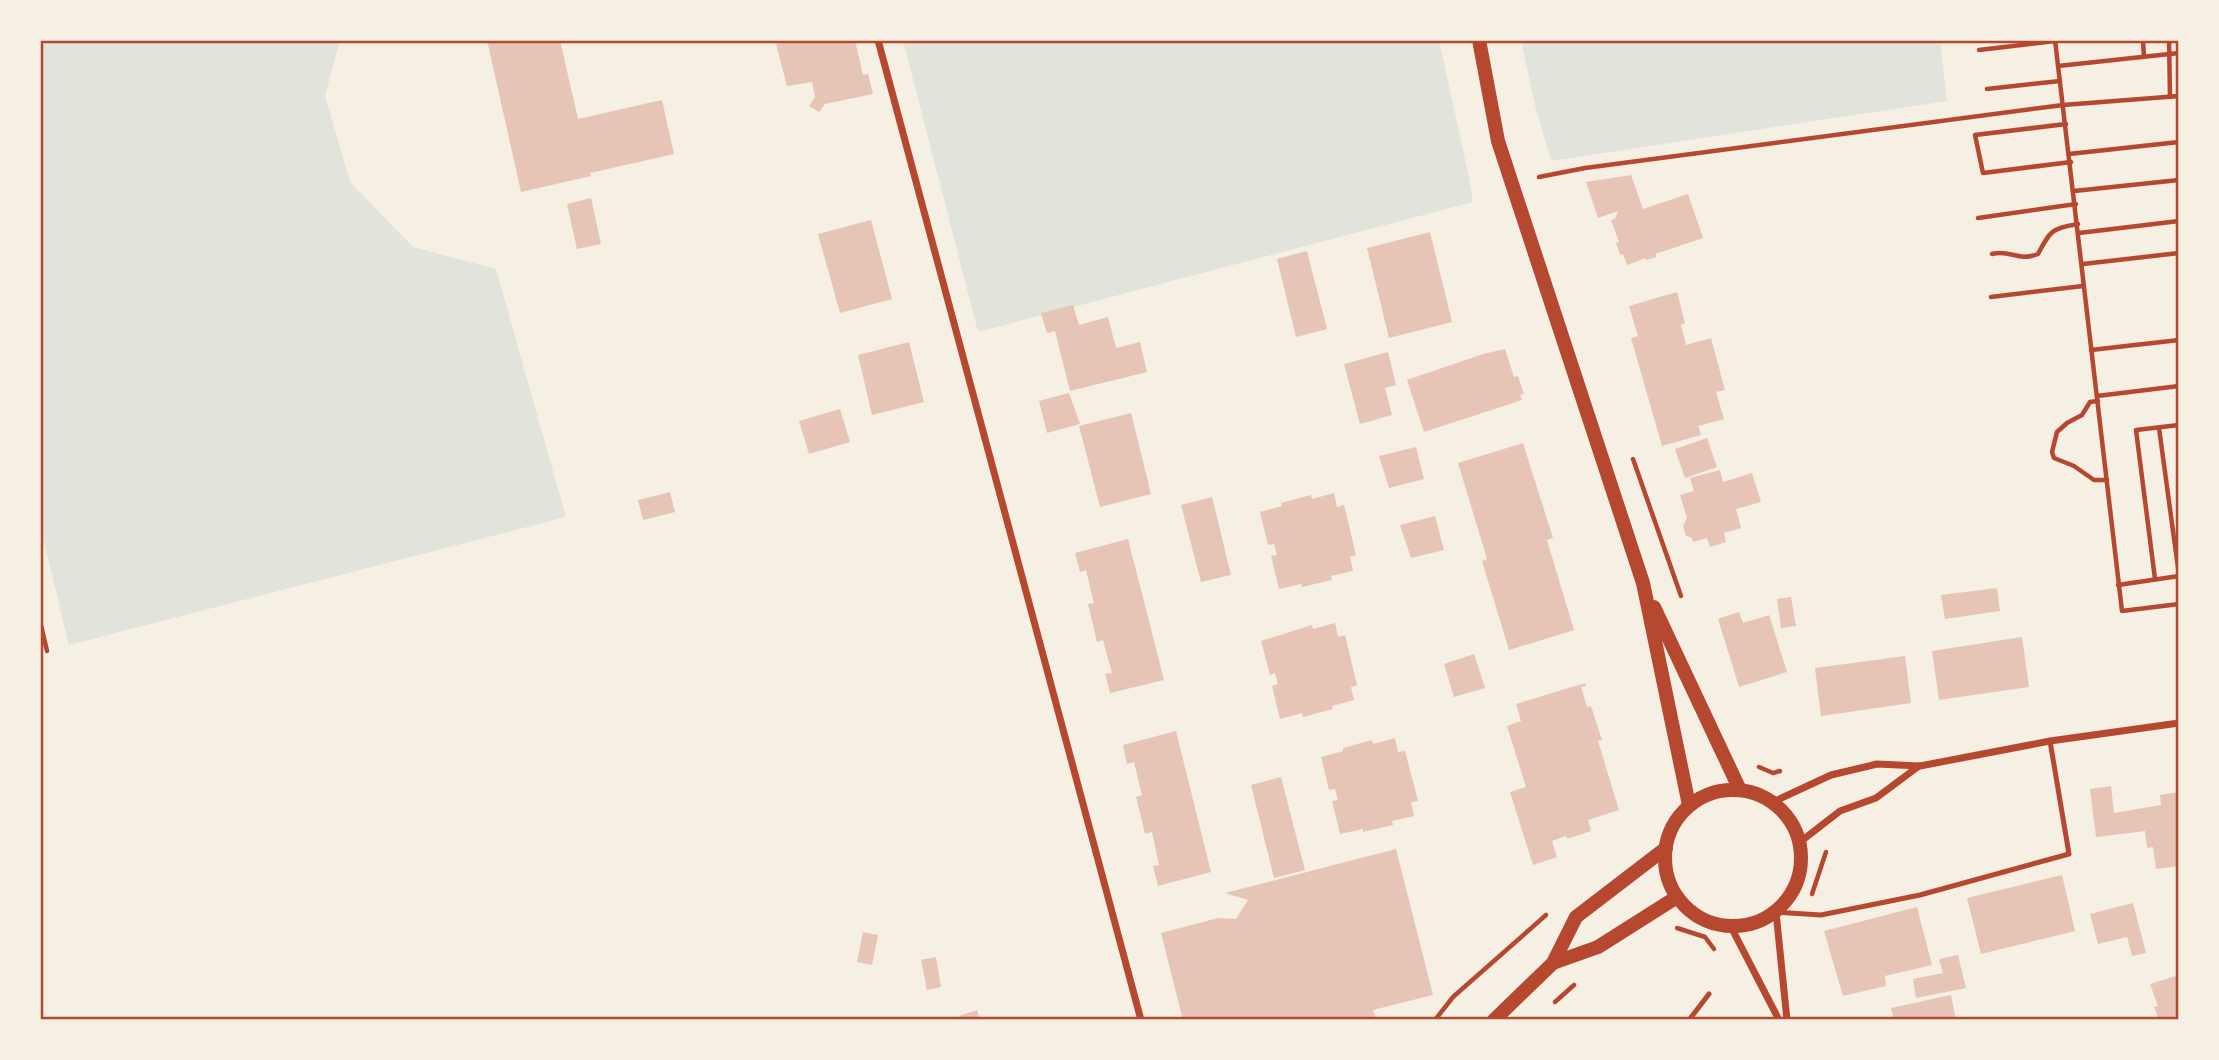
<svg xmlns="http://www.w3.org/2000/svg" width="2219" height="1060" viewBox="0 0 2219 1060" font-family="'Sofia Sans Condensed',sans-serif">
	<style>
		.green { fill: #e2e4dc }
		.building { fill: #e6c5b7 }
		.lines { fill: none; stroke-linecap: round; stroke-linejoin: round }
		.path { stroke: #b5482f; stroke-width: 4.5 }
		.service { stroke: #b5482f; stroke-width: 5 }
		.minor { stroke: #b5482f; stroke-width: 7 }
		.secondary { stroke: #b5482f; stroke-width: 14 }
		.neatline { fill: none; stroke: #b5482f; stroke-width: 2.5 }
	</style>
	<rect width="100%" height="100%" fill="#f6efe4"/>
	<g class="green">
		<polygon points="40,40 340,40 325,96 350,182 413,247 496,269 566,517 69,645 40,526"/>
		<polygon points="903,40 1439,40 1468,173 1473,202 978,332"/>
		<polygon points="1521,40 1940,40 1947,101 1551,161 1535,105"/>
	</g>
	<g class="building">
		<polygon points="487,40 560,40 578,119 662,100 674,154 590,173 591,176 521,192"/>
		<polygon points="792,40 855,40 863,75 868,74 873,94 825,104 819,112 809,106 815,97 812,82 787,86 776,44"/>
		<polygon points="1631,175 1643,209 1688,194 1703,238 1655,254 1657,257 1646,260 1646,258 1627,265 1623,254 1620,255 1616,243 1619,242 1611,220 1615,219 1618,211 1598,218 1586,182"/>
		<polygon points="591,198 601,244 577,249 567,204"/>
		<polygon points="871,220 892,299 840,313 818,234"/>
		<polygon points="1430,232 1452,322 1389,338 1367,248"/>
		<polygon points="1307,251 1327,329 1296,337 1277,259"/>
		<polygon points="1677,292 1685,323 1681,325 1686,345 1711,338 1725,390 1716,392 1724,419 1698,426 1701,435 1662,446 1631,338 1638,336 1629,306"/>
		<polygon points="1073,305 1079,325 1108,317 1116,348 1140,342 1147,372 1070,391 1055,331 1047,333 1041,313"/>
		<polygon points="909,342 924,402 872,415 858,355"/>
		<polygon points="1505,349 1514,377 1518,376 1524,394 1520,395 1522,400 1424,432 1407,380 1483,354"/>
		<polygon points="1388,352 1396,385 1385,388 1392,415 1360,424 1344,364"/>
		<polygon points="1069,393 1080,424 1047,433 1039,401"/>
		<polygon points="840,409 850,442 809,454 799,421"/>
		<polygon points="1131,413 1151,494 1100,507 1079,426"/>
		<polygon points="1707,438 1717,467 1685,478 1675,449"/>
		<polygon points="1523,443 1553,538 1547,540 1574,630 1509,650 1482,561 1487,559 1458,463"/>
		<polygon points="1416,447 1424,479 1389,488 1379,456"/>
		<polygon points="1720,470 1723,482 1752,473 1761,502 1736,509 1741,528 1724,533 1726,542 1710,547 1707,538 1693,542 1692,538 1686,536 1683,526 1687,518 1680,495 1694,491 1690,478"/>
		<polygon points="670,492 675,512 643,520 638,500"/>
		<polygon points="1334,493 1337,507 1344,505 1356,555 1350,557 1353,571 1331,576 1332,580 1302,587 1301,584 1279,589 1271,556 1277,555 1274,544 1268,545 1260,512 1282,506 1281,503 1311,495 1312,499"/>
		<polygon points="1212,497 1231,575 1201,582 1181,505"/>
		<polygon points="1435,516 1444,550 1411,558 1400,525"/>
		<polygon points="1128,539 1164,680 1110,693 1105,674 1112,673 1103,640 1097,642 1088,604 1094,603 1086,570 1080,572 1075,553"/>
		<polygon points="1997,588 2000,611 1945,619 1941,595"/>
		<polygon points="1791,597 1796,626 1781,628 1777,599"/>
		<polygon points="1739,612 1743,623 1769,615 1787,672 1739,687 1718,619"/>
		<polygon points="1335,623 1338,637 1345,635 1357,685 1351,687 1354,700 1332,706 1333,709 1303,717 1302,713 1280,719 1272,686 1278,684 1275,673 1270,675 1261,641 1312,625 1313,629"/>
		<polygon points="2022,637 2029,687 1939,700 1932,651"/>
		<polygon points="1474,654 1485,688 1454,697 1444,664"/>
		<polygon points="1905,656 1911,703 1821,716 1815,668"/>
		<polygon points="1585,683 1586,686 1581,687 1587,707 1591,706 1602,740 1598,741 1619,810 1588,820 1591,831 1567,839 1566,836 1552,841 1557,857 1533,865 1510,792 1526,787 1507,726 1521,721 1516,704"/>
		<polygon points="1176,731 1211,872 1158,886 1153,866 1159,865 1152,832 1145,834 1136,797 1142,795 1138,779 1134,762 1127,764 1123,745"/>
		<polygon points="1395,738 1398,752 1405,751 1418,801 1411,802 1414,816 1392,821 1393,825 1363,832 1363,829 1340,834 1332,801 1338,800 1335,789 1329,790 1321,757 1343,751 1343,748 1372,740 1373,744"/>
		<polygon points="1281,777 1305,870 1274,878 1251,785"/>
		<polygon points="2111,786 2114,813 2161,805 2160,795 2179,792 2179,843 2177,844 2179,866 2156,869 2153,847 2147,848 2145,831 2096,837 2090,789"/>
		<polygon points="1396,849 1433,995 1373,1010 1376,1020 1183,1020 1161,933 1218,918 1236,919 1248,900 1225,893"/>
		<polygon points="2062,875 2075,931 1981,954 1967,898"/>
		<polygon points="2133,903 2146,953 2132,956 2127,937 2098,944 2090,914"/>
		<polygon points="1917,907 1932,965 1885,976 1886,986 1843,996 1824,931"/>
		<polygon points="863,932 878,935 872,965 857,962"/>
		<polygon points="1958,955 1966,988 1916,998 1913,979 1943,973 1939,959"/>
		<polygon points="936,957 941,987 927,990 921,960"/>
		<polygon points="2179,975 2179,1020 2159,1020 2154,1007 2158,1006 2150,984"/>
		<polygon points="1951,995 1956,1020 1894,1020 1891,1008"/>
		<polygon points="977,1010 980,1020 960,1020 959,1016"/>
	</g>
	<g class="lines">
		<g class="path">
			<polyline points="2055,40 2122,611 2179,604"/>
			<polyline points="2143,40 2144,57"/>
			<polyline points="2169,40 2170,97"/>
			<polyline points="1979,50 2055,41"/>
			<polyline points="2058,66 2179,53"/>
			<polyline points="1987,89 2060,81"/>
			<polyline points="2066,124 1975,135 1983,173 2071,162"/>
			<polyline points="2069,154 2179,142"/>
			<polyline points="1539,177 1585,168 2063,105 2179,96"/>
			<polyline points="2074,191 2179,180"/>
			<polyline points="1978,218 2076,204"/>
			<polyline points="2079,233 2179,221"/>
			<path d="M1992 254C2010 249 2018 262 2038 254 2050 231 2052 228 2078 224"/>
			<polyline points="2083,264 2179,253"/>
			<polyline points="1991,297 2083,286"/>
			<polyline points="2091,350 2179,340"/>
			<polyline points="2097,396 2179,386"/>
			<polyline points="2098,401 2090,402 2082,415 2067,423 2057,432 2052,452 2054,458 2074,466 2094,480 2107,480"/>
			<polyline points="2159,428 2179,575"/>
			<polyline points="1633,459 1681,596"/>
			<polyline points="2155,579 2136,430 2179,425"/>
			<polyline points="2118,585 2179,576"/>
			<polyline points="40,621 47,651"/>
			<polyline points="1759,767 1773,773 1780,771"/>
			<polyline points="1812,894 1826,852"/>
			<polyline points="1677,928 1705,937 1714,949"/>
			<polyline points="1555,1002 1574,985"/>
			<polyline points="1435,1020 1453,997 1546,915"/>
		</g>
		<g class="service">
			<polyline points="1776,912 1821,915 1920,895 2069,854 2050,741"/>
			<polyline points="1689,1020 1709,994"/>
		</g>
		<g class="minor">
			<polyline points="878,40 1141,1020"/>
			<polyline points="1773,802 1831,775 1877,764 1920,766 2050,741 2179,723"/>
			<polyline points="1800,842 1840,811 1876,798 1919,766"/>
			<polyline points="1776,912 1787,1020"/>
			<polyline points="1731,927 1779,1020"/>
		</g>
		<g class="secondary">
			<polyline points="1479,40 1498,141 1643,583 1689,805"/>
			<polyline points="1654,607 1740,790"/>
			<circle cx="1733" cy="858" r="68"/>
			<polyline points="1553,963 1598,947 1677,897"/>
			<polyline points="1494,1020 1553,963 1576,917 1666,848"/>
		</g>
	</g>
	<rect width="2219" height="1060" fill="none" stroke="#f6efe4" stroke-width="84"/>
	<rect x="42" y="42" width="2135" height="976" class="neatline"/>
</svg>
